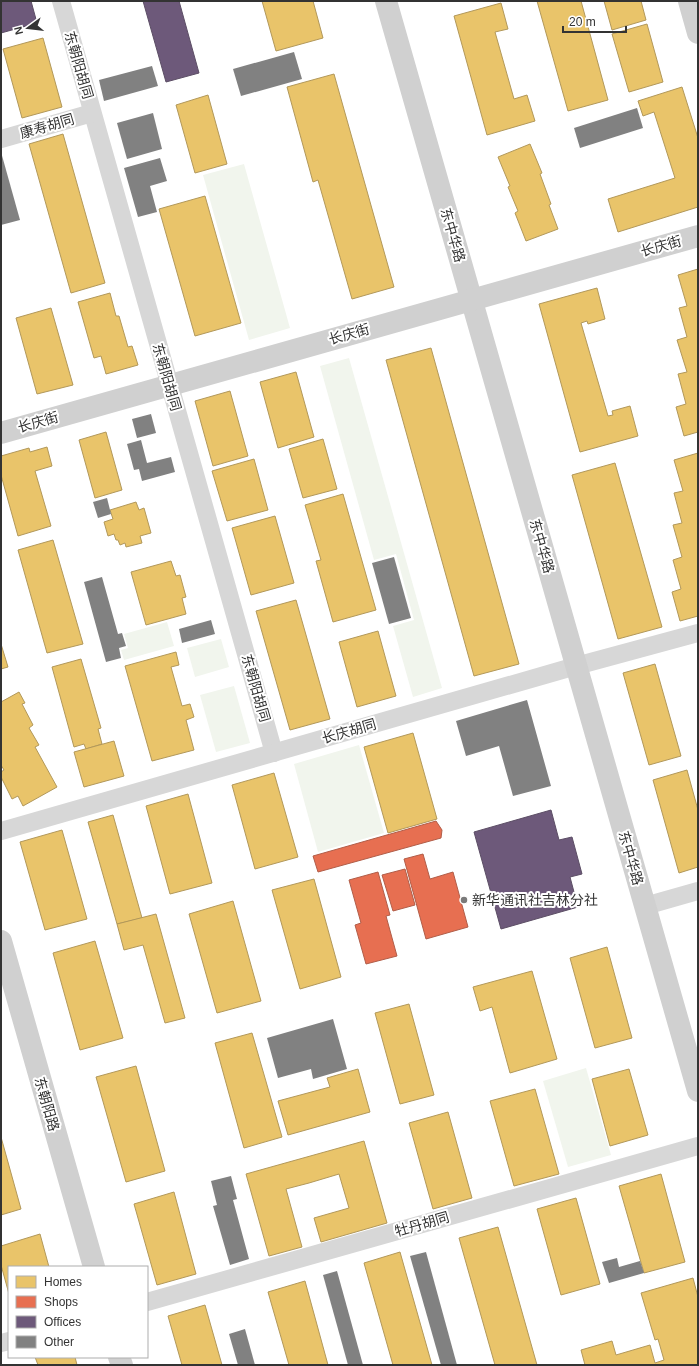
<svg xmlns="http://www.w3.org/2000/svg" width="699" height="1366" viewBox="0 0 699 1366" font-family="Arial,'Noto Sans SC',sans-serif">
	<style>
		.green { fill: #f1f5ed }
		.homes { fill: #e9c46a; stroke: #b2985a }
		.shops { fill: #e76f51; stroke: #b15d48 }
		.offices { fill: #6d597a; stroke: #5c4e65 }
		.building { fill: #818181 }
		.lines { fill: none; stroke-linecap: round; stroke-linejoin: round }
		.street { stroke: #d7d7d7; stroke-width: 18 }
		.secondary { stroke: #d0d0d0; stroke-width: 22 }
		.poi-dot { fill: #7a7a7a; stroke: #fff; stroke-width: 1.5 }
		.labels { text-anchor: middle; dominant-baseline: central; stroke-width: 4; stroke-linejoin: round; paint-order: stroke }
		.street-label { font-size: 14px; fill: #333; stroke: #fff }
		.poi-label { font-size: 14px; fill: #333; stroke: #fff; text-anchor: start }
	</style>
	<rect width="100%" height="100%" fill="#fff"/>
	<g class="green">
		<polygon points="244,164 290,328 249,340 203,175"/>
		<polygon points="349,358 442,688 413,697 393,626 414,620 396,554 374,560 320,366"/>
		<polygon points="167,622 174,646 124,660 121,650 128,648 124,634"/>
		<polygon points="221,639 229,667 195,677 187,648"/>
		<polygon points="234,686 250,743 216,752 200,695"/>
		<polygon points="359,745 384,833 318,852 294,764"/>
		<polygon points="586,1068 611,1155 568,1167 543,1081"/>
	</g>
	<g class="homes">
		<polygon points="262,1 313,1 323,38 276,51"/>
		<polygon points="537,1 581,1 608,100 568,111"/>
		<polygon points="604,1 641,1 646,20 612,30"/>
		<polygon points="501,3 508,29 495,32 514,99 527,95 535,121 487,135 454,16"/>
		<polygon points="647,24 663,82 629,92 612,34"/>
		<polygon points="43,38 62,107 22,118 3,49"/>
		<polygon points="334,74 394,287 352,299 318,180 313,182 287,87"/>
		<polygon points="682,87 698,138 698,207 618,232 608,199 675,178 654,112 643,116 638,101"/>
		<polygon points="208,95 227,164 195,173 176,105"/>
		<polygon points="63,134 105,283 71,293 29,144"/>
		<polygon points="530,144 542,173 540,174 551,204 549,205 558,229 526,241 515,213 518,211 508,187 510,186 498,157"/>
		<polygon points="205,196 241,323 195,336 159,209"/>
		<polygon points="698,269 698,432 684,436 676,407 686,404 678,374 687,372 677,340 687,337 679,308 687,306 678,275"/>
		<polygon points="597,288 605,319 588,324 587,321 581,323 608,416 613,415 612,411 630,406 638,436 580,452 539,304"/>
		<polygon points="110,293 116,316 119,316 128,347 132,346 138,365 106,374 101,356 94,358 78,302"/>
		<polygon points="51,308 73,385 37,394 16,318"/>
		<polygon points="431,348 519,664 474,676 386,360"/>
		<polygon points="296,372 314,437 278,448 260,382"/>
		<polygon points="230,391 248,456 213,466 195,401"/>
		<polygon points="106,432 122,490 95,498 79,440"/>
		<polygon points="323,439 337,489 303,498 289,449"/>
		<polygon points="47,447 52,466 35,471 51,526 18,536 1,475 1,456 29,448 30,452"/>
		<polygon points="698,453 698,616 680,621 672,592 681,589 673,560 682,557 673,525 682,523 674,493 683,491 674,460"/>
		<polygon points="254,459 268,510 227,521 212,471"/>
		<polygon points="615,463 662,627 618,639 572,475"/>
		<polygon points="343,494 376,610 333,622 316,561 321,560 305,505"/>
		<polygon points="136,502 139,510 144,508 151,533 140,536 142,543 126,547 125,543 120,545 118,540 116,540 114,534 108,536 104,522 113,519 110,510"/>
		<polygon points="275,516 294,583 251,595 232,528"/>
		<polygon points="53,540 83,644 47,653 18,550"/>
		<polygon points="171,561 176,576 180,575 186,597 182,598 186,614 146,625 131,572"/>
		<polygon points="296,600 330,719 290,730 256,611"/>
		<polygon points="378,631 396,696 357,707 339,642"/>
		<polygon points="1,644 8,667 1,669"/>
		<polygon points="176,652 179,665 171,667 182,706 190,704 194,717 186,720 194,750 152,761 125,666"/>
		<polygon points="81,659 101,728 98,729 102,744 86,749 84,744 74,747 52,667"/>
		<polygon points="655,664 681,756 649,765 623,673"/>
		<polygon points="19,692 25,703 22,704 33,725 29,728 39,745 35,747 57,787 23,806 18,796 12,799 1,777 1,772 4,770 1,765 1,702"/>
		<polygon points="413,733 437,819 388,833 364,747"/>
		<polygon points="114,741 124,776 84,787 74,752"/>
		<polygon points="687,770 698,810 698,867 679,873 653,780"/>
		<polygon points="274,773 298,857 255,869 232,785"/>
		<polygon points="188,794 212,883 170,894 146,806"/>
		<polygon points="113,815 142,918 117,924 88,822"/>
		<polygon points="62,830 87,919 45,930 20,842"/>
		<polygon points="314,879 341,977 300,989 272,890"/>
		<polygon points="233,901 261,1001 217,1013 189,914"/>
		<polygon points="156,914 185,1018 165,1023 143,945 124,950 117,924"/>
		<polygon points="95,941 123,1038 80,1050 53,953"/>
		<polygon points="607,947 632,1038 595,1048 570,958"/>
		<polygon points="532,971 557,1059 510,1073 492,1007 480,1011 473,987"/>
		<polygon points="409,1004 434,1095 400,1104 375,1013"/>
		<polygon points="252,1033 282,1137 244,1148 215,1043"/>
		<polygon points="136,1066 165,1171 126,1182 96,1077"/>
		<polygon points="358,1069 370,1112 288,1135 278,1101 330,1087 327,1078"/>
		<polygon points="629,1069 648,1135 610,1146 592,1079"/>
		<polygon points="535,1089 559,1174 514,1186 490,1101"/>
		<polygon points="448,1112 472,1198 433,1209 409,1123"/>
		<polygon points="1,1137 21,1209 1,1215"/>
		<polygon points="364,1141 387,1223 321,1242 314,1218 349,1208 339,1174 309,1183 286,1189 302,1247 269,1256 246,1174"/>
		<polygon points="661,1174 685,1262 644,1273 619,1186"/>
		<polygon points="174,1192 196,1274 157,1285 134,1204"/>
		<polygon points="576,1198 600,1284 561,1295 537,1209"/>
		<polygon points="498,1227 537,1365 495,1365 459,1238"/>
		<polygon points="40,1234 49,1267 9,1267 9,1294 1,1265 1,1246"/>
		<polygon points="400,1252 432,1365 393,1365 364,1263"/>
		<polygon points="693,1278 698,1297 698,1365 585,1365 581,1350 612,1341 616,1355 650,1345 655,1363 664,1360 658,1339 655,1340 641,1293"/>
		<polygon points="305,1281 328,1365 289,1365 268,1292"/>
		<polygon points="205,1305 222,1365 182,1365 168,1316"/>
		<polygon points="35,1357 75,1357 77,1365 38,1365"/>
	</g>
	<g class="shops">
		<polygon points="436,821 442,830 441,838 318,872 313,856"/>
		<polygon points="423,854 430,879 453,872 468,927 426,939 404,859"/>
		<polygon points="405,869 415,905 393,911 382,875"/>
		<polygon points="378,872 390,915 386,916 397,956 366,964 355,925 361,923 349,880"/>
	</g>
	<g class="offices">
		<polygon points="1,1 31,1 37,23 1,33"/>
		<polygon points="143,1 179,1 199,73 166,82"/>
		<polygon points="551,810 559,840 572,837 582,874 570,877 578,907 501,929 474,832"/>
	</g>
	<g class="building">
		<polygon points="294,52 302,79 241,96 233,69"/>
		<polygon points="152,66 158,86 104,101 99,80"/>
		<polygon points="637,108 643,128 580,148 574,128"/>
		<polygon points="153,113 162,149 127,159 117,123"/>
		<polygon points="1,152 20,220 1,225"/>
		<polygon points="160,158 167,181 150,186 157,212 138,217 124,168"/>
		<polygon points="151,414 156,433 137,438 132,419"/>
		<polygon points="141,440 147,463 171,457 175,472 142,481 139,469 134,470 127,444"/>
		<polygon points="107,498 111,514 98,518 93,502"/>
		<polygon points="394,557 411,618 389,624 372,563"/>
		<polygon points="102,577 118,634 122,633 126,646 119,648 121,658 106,662 84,582"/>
		<polygon points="211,620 215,634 182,643 179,629"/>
		<polygon points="527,700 551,786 513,796 499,746 466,756 456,721"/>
		<polygon points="333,1019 347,1069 313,1079 311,1069 278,1078 267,1038"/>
		<polygon points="231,1176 237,1199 233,1200 249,1259 230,1265 213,1206 217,1205 211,1181"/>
		<polygon points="426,1252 457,1365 441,1365 410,1256"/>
		<polygon points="617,1258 619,1267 640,1261 644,1273 609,1283 602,1262"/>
		<polygon points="337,1271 363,1365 348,1365 323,1275"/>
		<polygon points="245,1329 255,1365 238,1365 229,1334"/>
	</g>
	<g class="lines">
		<g class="street">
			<polyline points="61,1 274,753"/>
			<polyline points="1,139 92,113"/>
			<polyline points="1,831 576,666 698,633"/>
			<polyline points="645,906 698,891"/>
			<polyline points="147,1302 698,1146"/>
			<polyline points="1,1343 9,1341"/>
		</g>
		<g class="secondary">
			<polyline points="386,1 698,1091"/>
			<polyline points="689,1 698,33"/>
			<polyline points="1,433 698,236"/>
			<polyline points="1,941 94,1267"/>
			<polyline points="119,1357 122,1365"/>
		</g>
	</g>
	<circle class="poi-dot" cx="464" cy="900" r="4"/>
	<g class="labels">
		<g class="street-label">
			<text transform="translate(79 65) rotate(74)">东朝阳胡同</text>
			<text transform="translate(47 126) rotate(-16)">康寿胡同</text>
			<text transform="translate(453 235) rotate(74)">东中华路</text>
			<text transform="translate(661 246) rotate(-16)">长庆街</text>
			<text transform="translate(349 334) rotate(-16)">长庆街</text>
			<text transform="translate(167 377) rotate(74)">东朝阳胡同</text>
			<text transform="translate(38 422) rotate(-16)">长庆街</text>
			<text transform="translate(542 546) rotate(74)">东中华路</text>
			<text transform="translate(256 688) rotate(74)">东朝阳胡同</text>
			<text transform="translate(349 731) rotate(-16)">长庆胡同</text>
			<text transform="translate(631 858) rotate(74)">东中华路</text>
			<text transform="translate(47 1104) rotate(74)">东朝阳路</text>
			<text transform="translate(422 1224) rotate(-16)">牡丹胡同</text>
		</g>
		<g class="poi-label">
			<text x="472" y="900">新华通讯社吉林分社</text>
		</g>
	</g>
	<rect width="699" height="1366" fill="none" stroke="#333333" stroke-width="4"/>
	<rect x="8" y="1266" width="140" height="92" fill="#ffffff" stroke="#adadad"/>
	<rect x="16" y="1276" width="20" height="12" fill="#e9c46a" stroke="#adadad"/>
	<text x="44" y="1286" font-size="12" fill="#333333">Homes</text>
	<rect x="16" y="1296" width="20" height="12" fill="#e76f51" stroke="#adadad"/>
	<text x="44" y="1306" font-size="12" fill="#333333">Shops</text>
	<rect x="16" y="1316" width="20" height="12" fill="#6d597a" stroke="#adadad"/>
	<text x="44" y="1326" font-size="12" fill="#333333">Offices</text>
	<rect x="16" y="1336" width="20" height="12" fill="#818181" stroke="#adadad"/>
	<text x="44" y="1346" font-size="12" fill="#333333">Other</text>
	<g transform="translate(28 28) rotate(255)" stroke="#ffffff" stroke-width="3" paint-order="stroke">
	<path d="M0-3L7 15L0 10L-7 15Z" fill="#333333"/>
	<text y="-6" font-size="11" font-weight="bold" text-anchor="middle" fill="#333333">N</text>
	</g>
	<path d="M563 26v6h63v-6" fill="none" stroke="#333333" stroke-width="2"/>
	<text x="569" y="26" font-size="12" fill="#333333" stroke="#ffffff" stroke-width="3" paint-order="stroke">20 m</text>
</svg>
